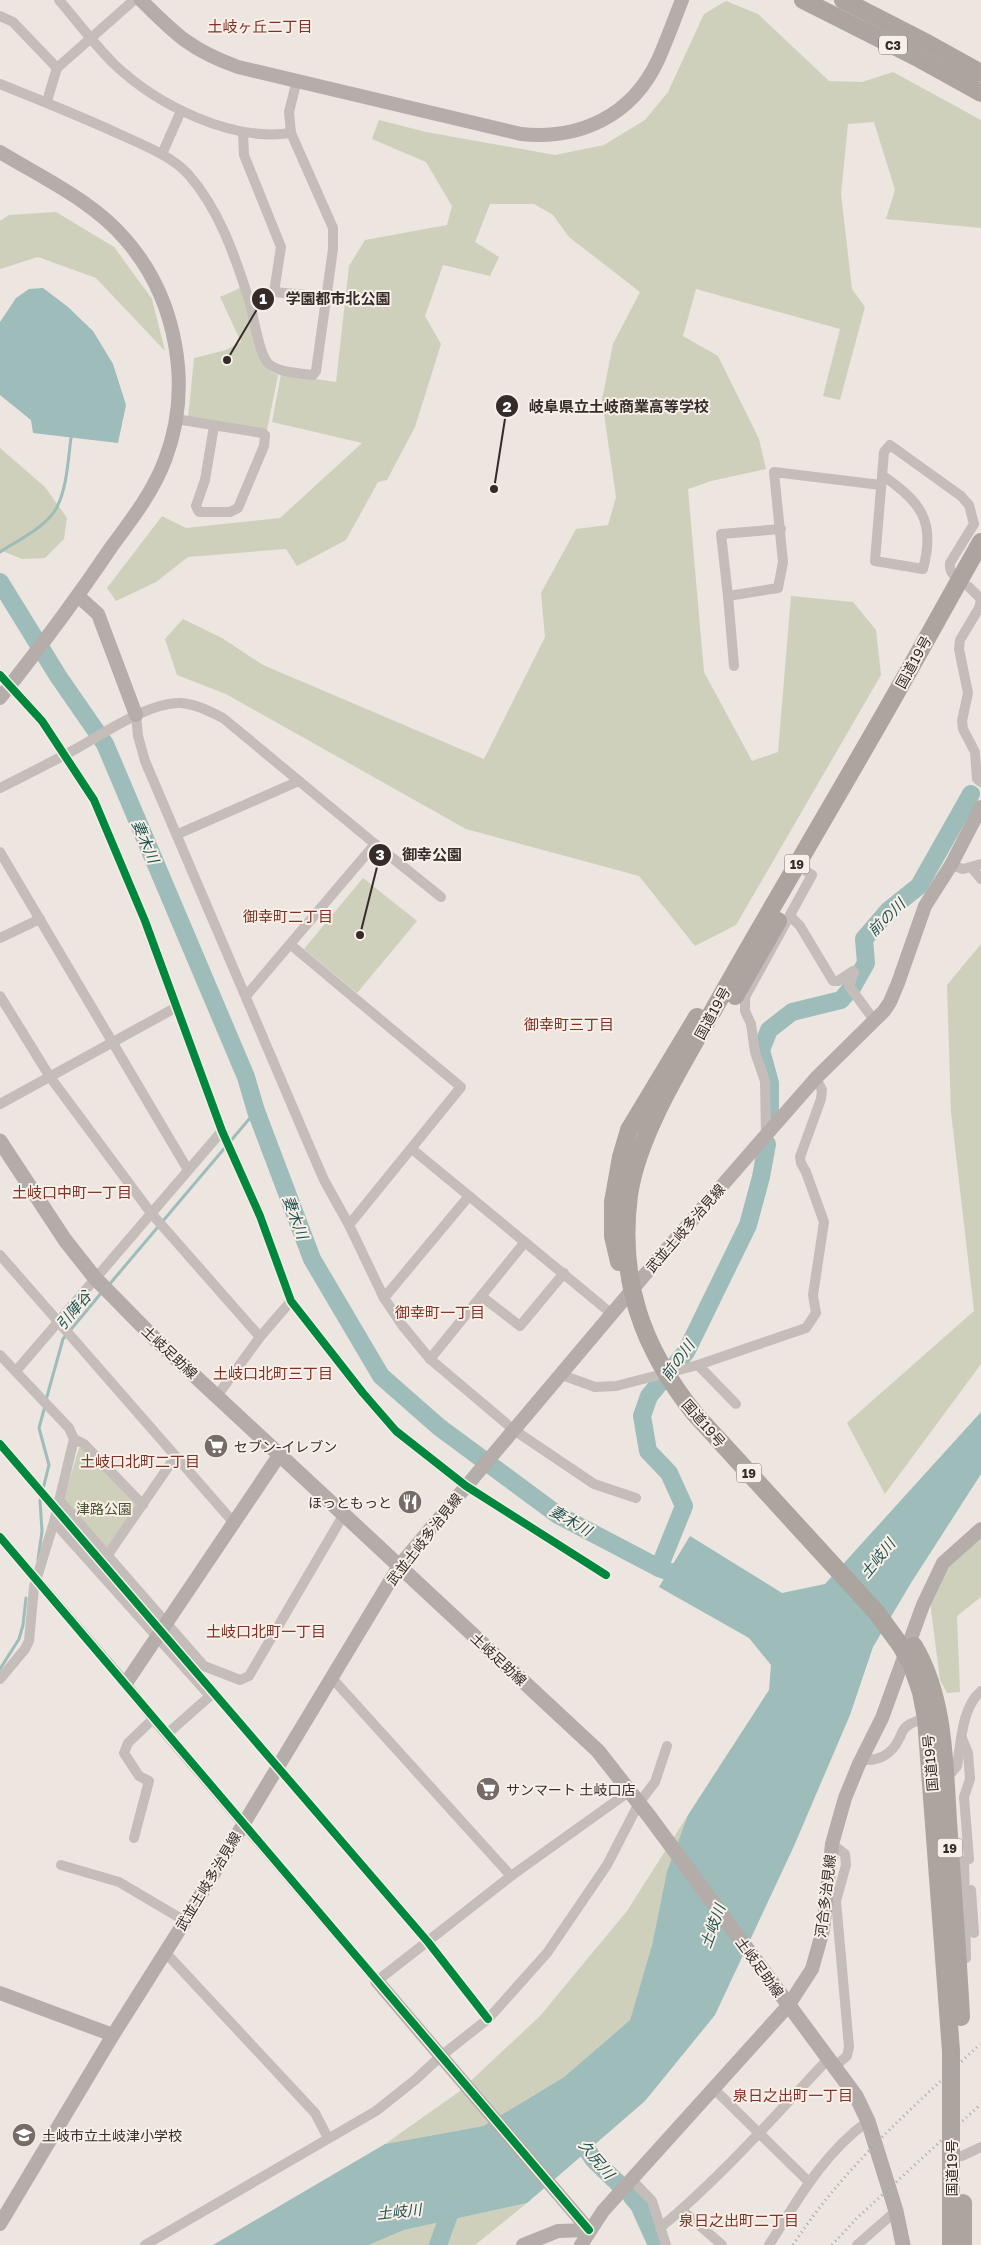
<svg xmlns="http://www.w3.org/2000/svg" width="981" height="2245" viewBox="0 0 981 2245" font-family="'Golos Text','Noto Sans JP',sans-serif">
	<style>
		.green { fill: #cfd0bb }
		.water { fill: #9ebcb9 }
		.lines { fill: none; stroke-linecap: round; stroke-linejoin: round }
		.stream { stroke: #9ebcb9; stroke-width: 3 }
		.river { stroke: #9ebcb9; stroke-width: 18 }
		.street { stroke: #c4bdba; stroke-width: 10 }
		.secondary { stroke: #b5adaa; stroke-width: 14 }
		.primary { stroke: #b3aca9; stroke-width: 15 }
		.highway { stroke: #aba49f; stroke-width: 18 }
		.rail { stroke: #aca7a4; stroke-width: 3; stroke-dasharray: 1 4; stroke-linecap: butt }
		.cycleway-casing { stroke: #f8efe8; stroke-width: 11 }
		.cycleway { stroke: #00873e; stroke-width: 8 }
		.labels { text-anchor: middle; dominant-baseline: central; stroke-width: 4; stroke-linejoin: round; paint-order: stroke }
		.shield { fill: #f8efe8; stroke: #706662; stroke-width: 1 }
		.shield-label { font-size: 12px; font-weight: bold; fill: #352b28 }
		.street-label { font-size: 14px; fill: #352b28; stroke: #f8efe8 }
		.poi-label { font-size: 14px; fill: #352b28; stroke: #f8efe8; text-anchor: start }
		.park-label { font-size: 14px; fill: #48522e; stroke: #f8efe8 }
		.neighbourhood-label { font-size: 15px; fill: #7f3226; stroke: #f8efe8 }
		.water-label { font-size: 15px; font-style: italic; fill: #205451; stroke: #f8efe8 }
		.leader { fill: none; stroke: #352b28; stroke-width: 2 }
		.callout-dot { fill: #352b28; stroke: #f8efe8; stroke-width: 2 }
		.mark-label { font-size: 15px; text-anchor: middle; font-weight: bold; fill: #fff }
		.callout-label { font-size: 15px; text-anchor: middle; font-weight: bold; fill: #352b28; stroke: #f8efe8; stroke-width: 4; stroke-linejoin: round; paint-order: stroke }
	</style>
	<rect width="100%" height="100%" fill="#ece5e0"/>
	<g class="green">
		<polygon points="726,1 758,14 829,81 862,82 893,72 981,120 981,228 886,219 895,190 874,122 848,124 841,194 852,289 865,307 840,400 823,396 840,329 696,289 683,336 718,356 759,439 766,469 711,481 688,489 704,672 752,761 778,752 791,596 853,602 876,630 881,675 736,925 695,946 639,876 466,829 226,694 177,675 165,639 183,619 222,638 263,665 484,759 545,637 541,593 576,529 608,525 616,497 602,400 613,344 640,292 569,237 553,215 534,204 490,204 475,242 499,257 490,276 443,265 425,316 441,344 415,427 387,480 378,482 346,540 297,566 286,549 188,557 156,582 116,601 107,588 162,516 186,528 280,518 362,443 272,422 281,374 336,382 349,266 365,240 447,225 452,206 426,162 372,139 379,120 426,132 555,155 604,145 645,120 668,92 704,14"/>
		<polygon points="56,212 114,247 152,299 165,351 96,278 38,257 0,269 0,221 9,215"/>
		<path d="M240 288C243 294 246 300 247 307 253 329 251 366 278 375L267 430 188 418 194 358 226 350 241 342 220 297Z"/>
		<polygon points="0,448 45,487 67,518 64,539 45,558 22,559 0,550"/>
		<polygon points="363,878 417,921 357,993 304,949"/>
		<polygon points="981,944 981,1364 885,1494 847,1423 974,1311 951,1112 947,985"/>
		<polygon points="79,1448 83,1448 136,1504 136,1507 109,1547 104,1546 65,1501 65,1495"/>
		<polygon points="981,1523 981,1597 957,1616 960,1692 947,1693 940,1680 929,1594"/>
		<polygon points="688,1815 667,1871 652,1945 630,2020 564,2077 483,2126 385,2144 460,2091 540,2016 627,1911"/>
		<polygon points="527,2203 475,2245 369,2245 404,2230"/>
	</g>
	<g class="water">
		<polygon points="43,288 68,307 93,331 113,364 126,405 118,443 33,433 31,420 0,395 0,322 16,298 29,289"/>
		<polygon points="981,1412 981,1474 911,1583 873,1647 850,1715 794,1846 715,2015 645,2101 527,2203 404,2230 369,2245 213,2245 385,2144 483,2126 564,2077 630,2020 652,1945 667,1871 688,1815 769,1690 771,1665 749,1638 659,1587 690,1536 782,1593 825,1584"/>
	</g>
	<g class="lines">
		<g class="stream">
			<path d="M0 552C18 540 47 527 57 507 67 487 68 460 71 438"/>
			<polyline points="108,1286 256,1111"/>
			<polyline points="46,1400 63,1339 102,1292"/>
			<polyline points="38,1560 42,1531 40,1501 49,1465 39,1428 45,1406"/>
			<polyline points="0,1669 19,1639 23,1625 26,1598"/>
		</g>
		<g class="river">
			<polyline points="0,582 58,676 105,744 246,1077 256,1111 312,1259 381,1376 439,1427 558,1515 659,1568 689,1579"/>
			<polyline points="770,1116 770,1083 761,1050 769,1030 792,1012 841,1000 853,986 866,963 864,939 889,910 919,886 971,794"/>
			<polyline points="659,1568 684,1506 669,1473 648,1451 642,1416 649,1396 686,1352 748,1225 761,1177 767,1144"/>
			<polyline points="575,2132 594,2160 620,2185"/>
			<polyline points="632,2197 639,2205 657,2245"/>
			<polyline points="438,2245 454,2201"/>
		</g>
		<g class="street">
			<path d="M59 0C77 21 94 44 114 64 157 105 231 142 291 133"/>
			<polyline points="0,16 13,22 57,68"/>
			<path d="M0 84C40 100 80 116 119 134 143 145 170 155 188 174 219 209 235 256 249 300 254 315 258 355 269 364 280 373 299 373 313 375L316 371 333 249V228L291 133 289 112 297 80"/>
			<polyline points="47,101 57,68 134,0"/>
			<polyline points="243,132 244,155 281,247 274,292"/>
			<polyline points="162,154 181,111"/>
			<polyline points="250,301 274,292 327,297"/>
			<polyline points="176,419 262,433 265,435 264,446 238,508 230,512 199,512 196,506 205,480 214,426"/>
			<path d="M882 475C921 502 936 521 923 569L875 561 884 452 890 445 961 496 969 505 974 524 950 563C949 572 953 575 960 580"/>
			<polyline points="969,587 981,599"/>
			<polyline points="728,596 721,534 781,529"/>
			<polyline points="981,600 979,608 960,640 959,649 968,693 962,721 963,729 975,752 977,779 981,782"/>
			<polyline points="734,666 728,596 778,588 783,562 774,472 881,485"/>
			<polyline points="0,675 42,721 94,800 145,921 222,1131 260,1216 291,1301 363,1393 396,1431 466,1486 606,1575"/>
			<polyline points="136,715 138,736 145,761 305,1136 324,1180 349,1225 384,1298 402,1325 430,1359 514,1430 594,1484 636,1498"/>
			<path d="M0 788C24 776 48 764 72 751 100 736 148 702 180 703 196 704 209 711 223 718L375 844 246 996"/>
			<polyline points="178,834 299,781"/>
			<polyline points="375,844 441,897"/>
			<polyline points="0,852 188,1170"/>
			<polyline points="951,865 963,869 981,864"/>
			<polyline points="972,868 981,879"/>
			<polyline points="791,917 800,926 833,981 838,981 853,971 854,973 849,986 874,1020"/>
			<polyline points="0,938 40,919"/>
			<polyline points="291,945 461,1087 349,1225"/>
			<polyline points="0,996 50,1077 151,1213 260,1337"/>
			<polyline points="0,1104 175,1008"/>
			<polyline points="766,1135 765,1081 755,1052 751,1024 745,1011 745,997 812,875 806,871"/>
			<polyline points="412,1149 612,1314"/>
			<polyline points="0,1255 234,1523"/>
			<polyline points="481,1296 520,1326 564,1273"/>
			<polyline points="384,1298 469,1196"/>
			<polyline points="0,1355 69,1428 74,1439 54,1522 34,1587 29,1641 25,1649 0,1679"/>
			<polyline points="430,1359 525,1242"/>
			<polyline points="698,1365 736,1404"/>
			<polyline points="16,1371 222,1131"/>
			<polyline points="562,1375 595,1387 616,1386 698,1365 806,1328 816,1313 813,1295 824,1222 806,1172 801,1163 800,1157 821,1099 822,1090 816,1078"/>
			<polyline points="217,1396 260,1337 291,1301"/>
			<polyline points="74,1439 84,1444 143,1505"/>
			<polyline points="59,1500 204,1666 240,1680 249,1676 344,1514"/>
			<polyline points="54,1522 210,1696 167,1734"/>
			<polyline points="0,1537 126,1683 153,1719 377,1981 511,1876 630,1791"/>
			<polyline points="107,1556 175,1457"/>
			<polyline points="331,1677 511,1876"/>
			<path d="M861 1759C877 1763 892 1754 899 1739 902 1734 902 1729 907 1726 912 1722 920 1720 926 1718"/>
			<path d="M945 1775 952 1772 957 1766C961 1742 962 1707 981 1691"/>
			<polyline points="134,1838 149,1781 139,1776 124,1753 128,1743 153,1719"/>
			<polyline points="832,1844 845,1854 846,1865 836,1901 849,2047 847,2056 834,2067"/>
			<polyline points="61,1865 119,1882 185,1921"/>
			<polyline points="971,1890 974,1933"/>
			<polyline points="165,1952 315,2113 328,2138"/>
			<polyline points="958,1961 966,1958 964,1861 969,1859 964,1797 970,1779 968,1753 962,1738"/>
			<polyline points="714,2089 809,2182"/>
			<polyline points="962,2156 981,2147"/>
			<polyline points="631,2179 652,2201 666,2245"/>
			<polyline points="682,2210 722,2245"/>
			<path d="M660 2228C720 2178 774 2117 828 2059"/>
			<polyline points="145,2245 376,2111 415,2080 441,2056 488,2019 547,1953 607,1865 639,1803 655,1782 667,1746"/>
			<path d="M769 2245C798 2199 824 2153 868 2121"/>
			<polyline points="857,2245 896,2211"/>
		</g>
		<g class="secondary">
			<path d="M141 0C176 35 191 50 238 67L521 134C580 140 632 116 658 60 667 40 674 20 682 0"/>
			<path d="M0 152C43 178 93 201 126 240 177 299 193 387 165 460 153 492 132 519 112 546 77 598 39 649 0 698"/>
			<polyline points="78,596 98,614 136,715"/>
			<polyline points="126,1683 280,1454"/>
			<polyline points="377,1981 589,2230"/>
			<polyline points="0,1993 113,2035"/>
			<polyline points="0,2224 113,2035 185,1921 399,1566 653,1265 766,1135 816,1078 884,1011 890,1002 898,983 925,906 951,865 981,807"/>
			<polyline points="523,2245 558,2231 589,2230"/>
			<polyline points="581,2245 603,2211 788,2006 812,1969 823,1930 832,1844 845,1798 859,1764 882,1718 923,1605 943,1563 981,1529"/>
		</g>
		<polyline class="primary" points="0,1141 65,1240 95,1278 154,1338 598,1751 649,1816 856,2096 868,2121 896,2211 903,2245"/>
		<g class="highway">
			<polyline points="803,0 916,57 981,93"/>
			<polyline points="843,0 927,43 981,73"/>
			<polyline points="735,996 778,921"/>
			<polyline points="619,1262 613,1236 613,1202 621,1157 629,1130 697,1017"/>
			<path d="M914 1646C947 1702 944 1772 949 1835 953 1896 958 1956 961 2017"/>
			<polyline points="963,2203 963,2245"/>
			<path d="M951 2245V2051L926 1718 921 1692 912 1666 901 1646 877 1613 695 1414C642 1348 618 1280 629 1195 639 1128 691 1051 724 991 771 908 820 826 867 744 906 677 943 609 981 542"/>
		</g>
		<g class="rail">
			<path d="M793 2245C845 2165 912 2109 980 2044"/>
			<polyline points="832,2245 856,2219 981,2104"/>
		</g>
		<g class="cycleway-casing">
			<g id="cycleway">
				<polyline points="0,675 42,721 94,800 145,921 222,1131 260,1216 291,1301 363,1393 396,1431 466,1486 606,1575"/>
				<polyline points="0,1444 428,1942 488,2019"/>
				<polyline points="0,1537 589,2230"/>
			</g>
		</g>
		<use href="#cycleway" class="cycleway"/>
	</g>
	<defs>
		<g id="supermarket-disc" transform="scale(1.25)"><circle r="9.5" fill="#756c68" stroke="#f8efe8"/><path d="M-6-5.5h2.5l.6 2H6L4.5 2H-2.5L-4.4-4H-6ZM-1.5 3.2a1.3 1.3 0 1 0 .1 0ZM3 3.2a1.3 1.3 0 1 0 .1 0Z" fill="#fff"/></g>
		<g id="restaurant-disc" transform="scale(1.25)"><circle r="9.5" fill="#756c68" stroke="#f8efe8"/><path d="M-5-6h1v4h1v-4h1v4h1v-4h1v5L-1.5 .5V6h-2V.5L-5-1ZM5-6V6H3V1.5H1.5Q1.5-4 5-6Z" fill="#fff"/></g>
		<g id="school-disc" transform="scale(1.25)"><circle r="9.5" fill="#756c68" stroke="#f8efe8"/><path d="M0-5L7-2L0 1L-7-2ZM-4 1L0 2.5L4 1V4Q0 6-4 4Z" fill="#fff"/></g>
	</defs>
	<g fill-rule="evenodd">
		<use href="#supermarket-disc" x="216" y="1446"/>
		<use href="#restaurant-disc" x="410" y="1502"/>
		<use href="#supermarket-disc" x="488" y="1789"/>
		<use href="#school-disc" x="24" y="2135"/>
	</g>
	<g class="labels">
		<g class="shield">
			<rect x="879" y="35.5" width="28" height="19" rx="4"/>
			<rect x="784.5" y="854.5" width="25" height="19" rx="4"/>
			<rect x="736.5" y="1463.5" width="25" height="19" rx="4"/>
			<rect x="937.5" y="1838.5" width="25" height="19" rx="4"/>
		</g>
		<g class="shield-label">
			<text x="893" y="45">C3</text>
			<text x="797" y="864">19</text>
			<text x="749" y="1473">19</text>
			<text x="950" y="1848">19</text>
		</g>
		<g class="street-label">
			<text transform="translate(913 662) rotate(-61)">国道19号</text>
			<text transform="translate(712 1013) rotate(-61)">国道19号</text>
			<text transform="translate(685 1228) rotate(-49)">武並土岐多治見線</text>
			<text transform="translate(170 1352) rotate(43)">土岐足助線</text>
			<text transform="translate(704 1423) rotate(49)">国道19号</text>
			<text transform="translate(424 1539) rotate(-52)">武並土岐多治見線</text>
			<text transform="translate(499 1659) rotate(43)">土岐足助線</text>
			<text transform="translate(930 1763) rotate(-95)">国道19号</text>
			<text transform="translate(208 1881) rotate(-59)">武並土岐多治見線</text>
			<text transform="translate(825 1896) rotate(-83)">河合多治見線</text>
			<text transform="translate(760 1967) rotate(54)">土岐足助線</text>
			<text transform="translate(951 2168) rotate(-90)">国道19号</text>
		</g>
		<g class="poi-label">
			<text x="234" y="1446">セブン-イレブン</text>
			<text x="392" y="1502" text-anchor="end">ほっともっと</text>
			<text x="506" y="1789">サンマート 土岐口店</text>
			<text x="42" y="2135">土岐市立土岐津小学校</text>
		</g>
		<g class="park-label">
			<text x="104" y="1508">津路公園</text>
		</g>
		<g class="neighbourhood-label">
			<text x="260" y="26">土岐ヶ丘二丁目</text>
			<text x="288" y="916">御幸町二丁目</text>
			<text x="569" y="1024">御幸町三丁目</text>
			<text x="72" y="1192">土岐口中町一丁目</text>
			<text x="440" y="1312">御幸町一丁目</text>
			<text x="273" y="1373">土岐口北町三丁目</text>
			<text x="140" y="1461">土岐口北町二丁目</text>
			<text x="266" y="1631">土岐口北町一丁目</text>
			<text x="793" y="2095">泉日之出町一丁目</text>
			<text x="739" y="2220">泉日之出町二丁目</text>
		</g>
		<g class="water-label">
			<text transform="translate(146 841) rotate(67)">妻木川</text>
			<text transform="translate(886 917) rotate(-45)">前の川</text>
			<text transform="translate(296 1217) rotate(70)">妻木川</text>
			<text transform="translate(73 1310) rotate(-50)">引陣谷</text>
			<text transform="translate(677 1360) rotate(-54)">前の川</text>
			<text transform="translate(571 1520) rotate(30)">妻木川</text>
			<text transform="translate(877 1558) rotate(-51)">土岐川</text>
			<text transform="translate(712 1926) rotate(-70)">土岐川</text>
			<text transform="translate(597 2159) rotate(50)">久尻川</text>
			<text transform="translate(399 2211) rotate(-6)">土岐川</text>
		</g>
	</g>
	<path class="leader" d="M227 360L263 299M494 489L507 406M360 935L380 855"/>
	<g class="callout-dot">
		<circle cx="227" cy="360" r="5"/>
		<circle cx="494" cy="489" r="5"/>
		<circle cx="360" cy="935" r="5"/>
		<circle cx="263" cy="299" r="12"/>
		<circle cx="507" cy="406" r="12"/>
		<circle cx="380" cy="855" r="12"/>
	</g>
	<g class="mark-label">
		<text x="263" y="304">1</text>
		<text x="507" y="412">2</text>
		<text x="380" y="860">3</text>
	</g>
	<g class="callout-label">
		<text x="338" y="304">学園都市北公園</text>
		<text x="619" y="412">岐阜県立土岐商業高等学校</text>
		<text x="432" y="860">御幸公園</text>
	</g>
</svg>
